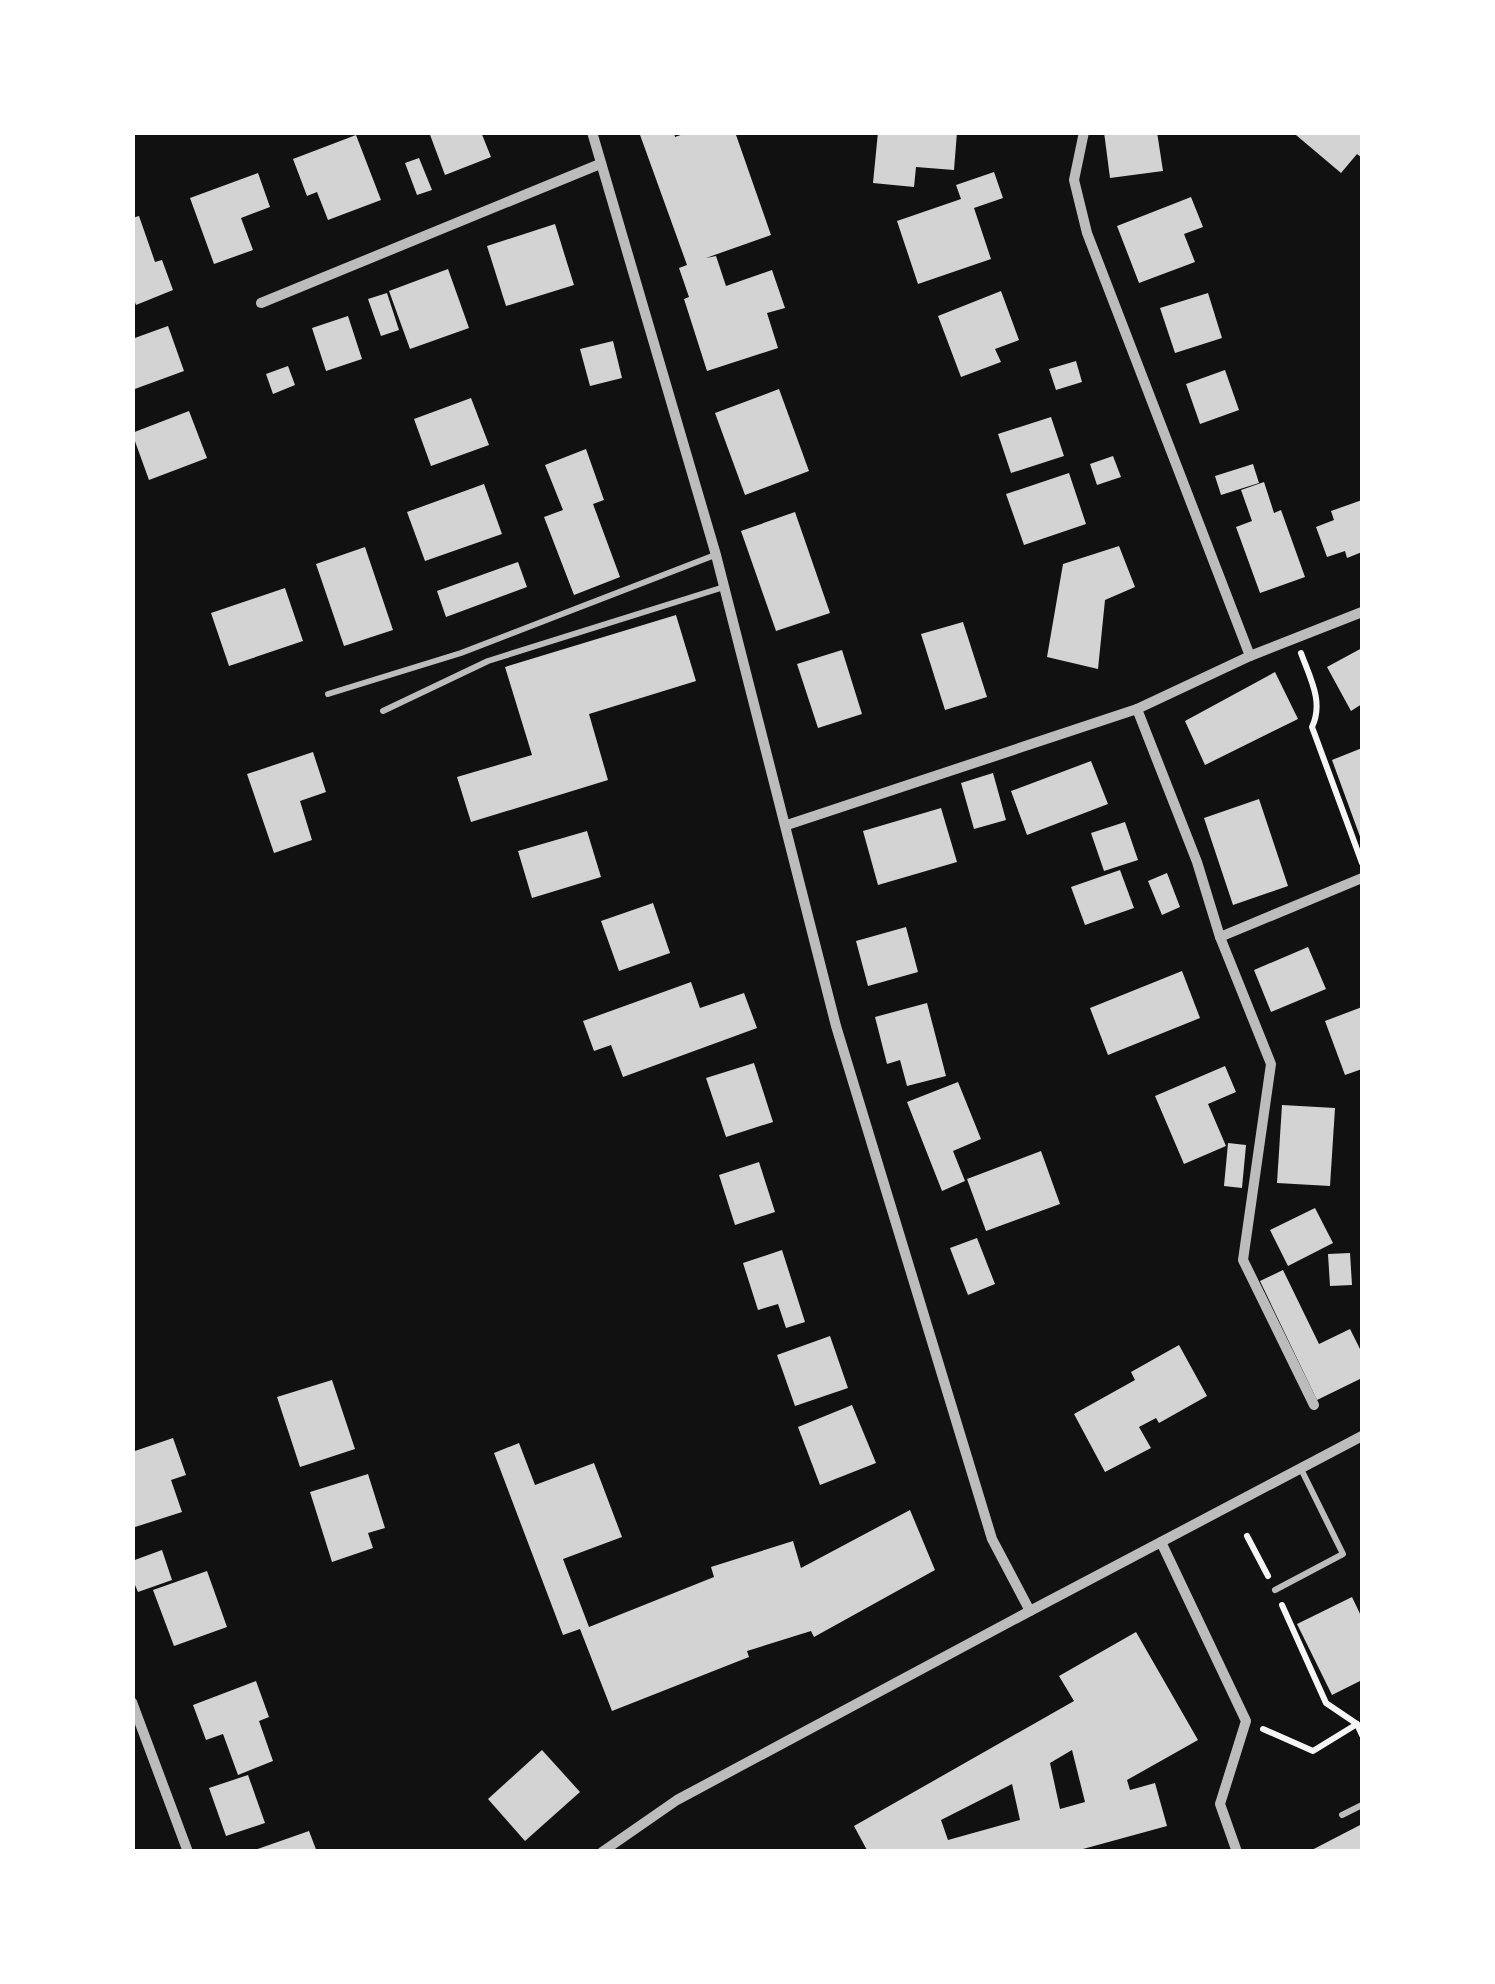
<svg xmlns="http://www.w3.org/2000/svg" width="1495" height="1984" viewBox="0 0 1495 1984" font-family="Jost,sans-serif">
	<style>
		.building { fill: #d3d3d3; fill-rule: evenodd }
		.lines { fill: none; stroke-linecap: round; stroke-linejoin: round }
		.path { stroke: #f5f5f5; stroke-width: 6 }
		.service { stroke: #bcbcbc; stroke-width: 6 }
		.minor { stroke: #bcbcbc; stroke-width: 10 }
	</style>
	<rect width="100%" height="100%" fill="#111"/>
	<g class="building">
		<polygon points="429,132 481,132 491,157 445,175"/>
		<polygon points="639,132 674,132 675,137 689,132 735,132 771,235 706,258 716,256 726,286 772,270 785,308 767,313 778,348 707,371 684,299 689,297 679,268 687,265"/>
		<polygon points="878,132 957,132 954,170 916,167 914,187 873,183"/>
		<polygon points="1104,132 1157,132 1163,171 1110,178"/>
		<polygon points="1298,132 1362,132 1362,158 1357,154 1341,173 1296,135"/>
		<polygon points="356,135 381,200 328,220 317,192 307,196 293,159"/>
		<polygon points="419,158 432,190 417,195 405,163"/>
		<polygon points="994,172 1003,198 974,208 991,259 918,284 897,221 961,199 956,185"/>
		<polygon points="258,173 270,207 241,218 253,250 214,264 190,198"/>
		<polygon points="1191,197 1203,227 1184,234 1195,262 1139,283 1117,226"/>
		<polygon points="139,216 155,262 162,260 173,290 136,305 132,295 132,218"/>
		<polygon points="555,224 574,285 506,306 487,246"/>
		<polygon points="448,269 469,328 410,349 389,291"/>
		<polygon points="1001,291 1019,340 995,349 1001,362 961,377 938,316"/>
		<polygon points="387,293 399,330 381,336 368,299"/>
		<polygon points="1208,293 1222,338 1175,353 1160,308"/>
		<polygon points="348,316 362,359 326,371 312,328"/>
		<polygon points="168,326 184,371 132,390 132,339"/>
		<polygon points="613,341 622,378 590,386 580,349"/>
		<polygon points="1076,361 1082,382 1056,390 1049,369"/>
		<polygon points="288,366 295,385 273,394 266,374"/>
		<polygon points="1225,370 1239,410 1200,424 1186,384"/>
		<polygon points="779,389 809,471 745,495 715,413"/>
		<polygon points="471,398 489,445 431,466 414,419"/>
		<polygon points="189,411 207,458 149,480 132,433"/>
		<polygon points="1051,417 1064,456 1011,473 998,434"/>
		<polygon points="586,449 604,500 593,504 620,577 574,595 544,517 563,510 545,465"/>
		<polygon points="1113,456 1121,477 1097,485 1090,464"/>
		<polygon points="1253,464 1259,483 1221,495 1215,476"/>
		<polygon points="1069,473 1086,524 1024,545 1006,494"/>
		<polygon points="1264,482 1274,513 1281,510 1305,577 1260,593 1236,527 1252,521 1241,490"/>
		<polygon points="484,484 502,534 425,561 407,512"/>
		<polygon points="1362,500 1362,552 1347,558 1345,551 1327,557 1316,527 1334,520 1331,511"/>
		<polygon points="795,512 830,613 776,631 741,531"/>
		<polygon points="1119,546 1135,587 1105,600 1098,669 1047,657 1063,564"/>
		<polygon points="365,547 393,630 344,646 316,564"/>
		<polygon points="518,562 527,587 446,617 437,591"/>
		<polygon points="285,588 303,641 229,666 211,613"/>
		<polygon points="676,615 696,681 589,714 608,780 471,822 457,777 532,755 505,667"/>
		<polygon points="963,622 987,697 945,710 921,634"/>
		<polygon points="1362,648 1362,704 1351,711 1327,667"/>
		<polygon points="842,650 862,714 818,728 797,664"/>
		<polygon points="1275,672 1298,719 1205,765 1185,721"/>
		<polygon points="1362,748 1362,842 1332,760"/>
		<polygon points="313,752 326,792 300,801 312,840 274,853 247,774"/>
		<polygon points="1091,761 1108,804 1027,835 1011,791"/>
		<polygon points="993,773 1006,820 974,829 961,783"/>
		<polygon points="1259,799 1288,886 1233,905 1204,818"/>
		<polygon points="941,808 957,862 878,885 863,831"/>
		<polygon points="1125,822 1138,860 1104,871 1091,833"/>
		<polygon points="587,831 601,877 532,898 518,851"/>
		<polygon points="1120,870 1134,908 1085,925 1071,887"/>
		<polygon points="1167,873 1180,907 1162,915 1148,881"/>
		<polygon points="653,903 670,953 619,971 601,921"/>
		<polygon points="906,927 918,972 868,986 856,941"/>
		<polygon points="1308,947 1326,989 1271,1012 1254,970"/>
		<polygon points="1182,971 1200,1018 1108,1055 1090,1008"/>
		<polygon points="691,982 700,1008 744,993 757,1028 623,1077 611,1045 594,1051 583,1021"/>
		<polygon points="927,1003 946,1076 907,1086 900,1060 887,1064 875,1017"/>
		<polygon points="1362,1007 1362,1069 1345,1075 1325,1021"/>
		<polygon points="754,1063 773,1122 726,1137 706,1078"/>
		<polygon points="1225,1066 1236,1092 1208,1104 1226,1146 1184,1164 1155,1096"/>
		<polygon points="958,1082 981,1139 953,1151 965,1181 942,1191 907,1102"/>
		<polygon points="1282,1105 1335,1108 1330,1186 1277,1183"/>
		<polygon points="1228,1143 1246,1145 1242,1188 1224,1186"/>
		<polygon points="1041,1151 1060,1204 986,1231 967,1179"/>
		<polygon points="759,1162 775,1212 735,1225 719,1175"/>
		<polygon points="1315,1208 1333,1243 1288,1266 1270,1230"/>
		<polygon points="977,1238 995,1284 968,1295 950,1248"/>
		<polygon points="782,1250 805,1322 786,1328 778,1304 758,1310 743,1263"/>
		<polygon points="1350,1253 1352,1285 1330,1286 1328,1254"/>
		<polygon points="1283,1270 1319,1344 1350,1329 1362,1353 1362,1378 1317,1400 1260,1281"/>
		<polygon points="830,1336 848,1388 795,1406 777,1355"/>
		<polygon points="1179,1345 1207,1396 1159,1423 1156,1418 1139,1427 1151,1448 1105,1472 1074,1414 1135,1380 1131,1372"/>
		<polygon points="332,1380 355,1449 300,1467 277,1397"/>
		<polygon points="852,1405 876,1463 820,1485 798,1427"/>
		<polygon points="173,1438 186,1475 171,1480 182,1512 132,1528 132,1452"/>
		<polygon points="519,1443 535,1485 594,1463 622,1537 563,1559 589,1627 714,1577 711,1567 793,1541 801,1568 910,1510 935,1570 814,1637 811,1631 747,1651 749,1657 612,1711 580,1629 563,1635 494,1453"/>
		<polygon points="368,1474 385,1528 368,1533 373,1548 332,1562 310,1492"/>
		<polygon points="162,1550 172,1580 138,1592 132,1578 132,1561"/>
		<polygon points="207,1571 227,1627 174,1646 153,1590"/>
		<polygon points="1352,1597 1362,1618 1362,1680 1332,1695 1297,1624"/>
		<path d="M1136 1632 1198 1740 1127 1780 1130 1790 1155 1783 1167 1826 1072 1852H868L854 1826 1074 1701 1059 1676ZM1072 1750 1085 1802 1060 1809 1050 1763ZM1012 1784 1020 1820 948 1840 941 1820Z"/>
		<polygon points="256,1681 269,1717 259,1721 273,1761 238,1775 223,1734 206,1740 193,1705"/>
		<polygon points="542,1750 580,1792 525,1841 488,1799"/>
		<polygon points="248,1775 265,1823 226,1836 209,1788"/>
		<polygon points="1362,1824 1362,1852 1308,1852"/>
		<polygon points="309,1831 317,1852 252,1852 252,1851"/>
	</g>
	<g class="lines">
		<g class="path">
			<path d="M1301 653C1310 678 1324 702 1312 727L1362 863"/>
			<polyline points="1247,1536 1268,1576"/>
			<polyline points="1282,1605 1326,1703 1357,1724"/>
			<polyline points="1263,1729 1313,1751 1357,1724 1362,1735"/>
		</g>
		<g class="service">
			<polyline points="328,694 461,653 715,555"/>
			<polyline points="383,711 488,661 724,587"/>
			<polyline points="1275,1590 1343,1554 1301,1469"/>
			<polyline points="1342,1815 1362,1805"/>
		</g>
		<g class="minor">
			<polyline points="592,132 716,555 836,1026 992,1539 1030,1611"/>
			<polyline points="1084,132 1074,180 1087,233 1250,656"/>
			<polyline points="261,303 600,164"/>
			<polyline points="1137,709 1197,862 1220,937 1362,878"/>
			<polyline points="787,825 1137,709 1250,656 1362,612"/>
			<polyline points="1220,937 1271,1064 1243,1260 1314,1405"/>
			<polyline points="1161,1542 1246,1721 1220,1804 1237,1852"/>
			<polyline points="132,1702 188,1852"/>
			<polyline points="602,1852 677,1800 1030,1611 1362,1436"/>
		</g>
	</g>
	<rect width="1495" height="1984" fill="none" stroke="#ffffff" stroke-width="270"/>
</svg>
